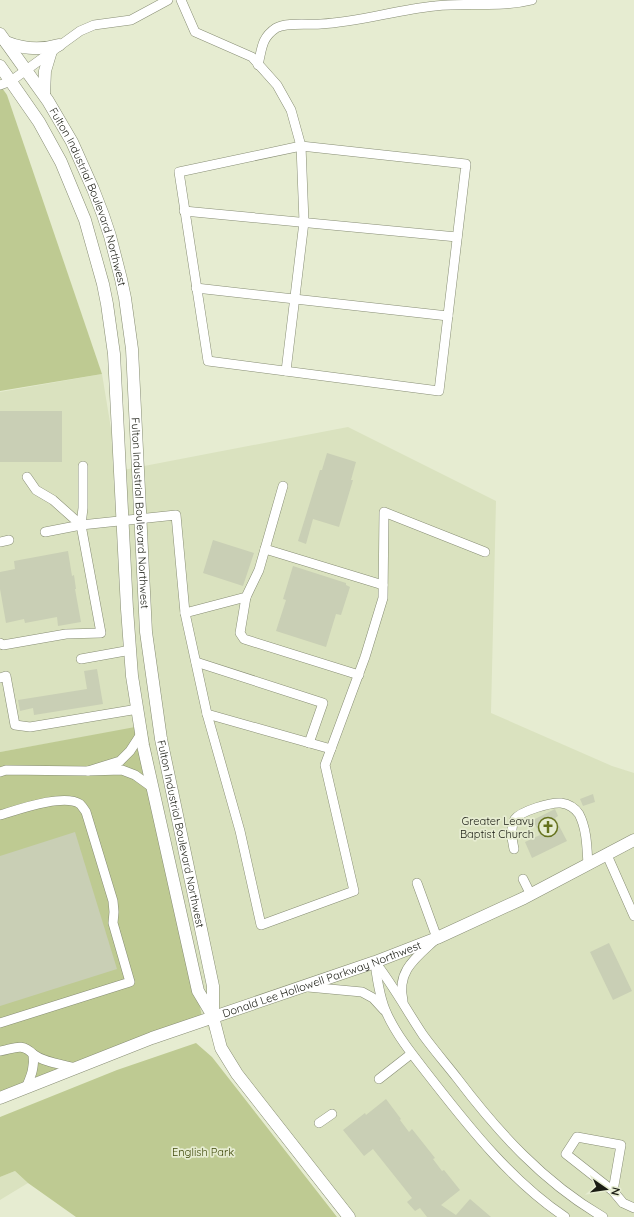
<svg xmlns="http://www.w3.org/2000/svg" width="634" height="1217" viewBox="0 0 634 1217" font-family="Quicksand,sans-serif">
	<style>
		.built { fill: #dae2bf }
		.green { fill: #beca92 }
		.building { fill: #c9cfb5 }
		.lines { fill: none; stroke-linecap: round; stroke-linejoin: round }
		.minor-casing { stroke: #878d74; stroke-width: 10 }
		.major-casing { stroke: #878d74; stroke-width: 13 }
		.minor { stroke: #fff; stroke-width: 9 }
		.major { stroke: #fff; stroke-width: 12 }
		.labels { text-anchor: middle; dominant-baseline: central; stroke-width: 3.5; stroke-linejoin: round; paint-order: stroke }
		.street-label { font-size: 11px; fill: #1a1c13; stroke: #e6ecd1 }
		.poi-label { font-size: 11px; fill: #1a1c13; stroke: #e6ecd1; text-anchor: end }
		.park-label { font-size: 11px; fill: #404a0b; stroke: #e6ecd1 }
	</style>
	<rect width="100%" height="100%" fill="#e6ecd1"/>
	<g class="built">
		<polygon points="102,374 118,471 348,427 496,501 491,713 612,766 634,773 634,1217 351,1217 271,1115 203,1022 146,726 0,752 0,392"/>
		<polygon points="15,1171 28,1183 0,1200 0,1177"/>
	</g>
	<g class="green">
		<polygon points="0,85 7,95 102,374 0,391"/>
		<polygon points="146,725 203,1022 0,1103 0,752"/>
		<polygon points="196,1043 212,1057 337,1217 76,1217 28,1183 15,1171 0,1177 0,1117 117,1070"/>
	</g>
	<g class="building">
		<rect x="0" y="411" width="62" height="51"/>
		<polygon points="327,453 356,462 351,480 353,480 339,527 313,519 306,544 298,541 320,470 322,470"/>
		<polygon points="213,540 254,553 243,586 203,573"/>
		<polygon points="68,551 72,576 74,575 76,589 75,589 81,622 58,626 57,617 25,623 24,619 6,623 0,589 0,572 15,569 14,561"/>
		<polygon points="293,566 346,583 346,585 350,587 341,615 336,614 326,647 276,631 286,600 283,599"/>
		<polygon points="97,669 103,704 34,715 33,708 20,711 18,700 87,689 84,671"/>
		<polygon points="593,794 595,802 583,806 580,799"/>
		<polygon points="555,809 558,816 555,818 567,841 532,858 525,842 540,835 533,820"/>
		<polygon points="75,832 117,969 0,1006 0,856"/>
		<polygon points="609,943 632,991 613,1000 590,952"/>
		<polygon points="386,1099 401,1119 400,1120 409,1132 412,1129 435,1158 433,1159 442,1171 444,1170 460,1190 441,1205 456,1215 470,1199 491,1217 427,1217 420,1208 415,1211 407,1202 412,1198 373,1149 364,1156 343,1130 365,1113 366,1115"/>
	</g>
	<g class="lines">
		<g class="minor-casing">
			<g id="minor">
				<polyline points="181,0 195,32 252,57 277,85 291,110 301,146 304,222 286,371"/>
				<path d="M258 65C262 49 261 38 276 28 286 22 309 25 321 24 359 22 396 10 435 6 467 2 500 8 532 0"/>
				<polyline points="0,85 11,81 80,31 94,25 131,20 168,0"/>
				<polygon points="301,146 466,164 439,391 208,361 179,172"/>
				<polyline points="184,211 457,237"/>
				<polyline points="196,288 448,316"/>
				<polyline points="83,466 83,508 81,525 176,515 185,613 207,714 240,831 261,925 354,891 325,765 365,657 383,598 384,512 485,552"/>
				<polyline points="45,532 81,525"/>
				<polyline points="0,542 9,540"/>
				<polyline points="265,549 383,585"/>
				<polyline points="246,597 240,633 244,639 359,675"/>
				<polyline points="185,613 246,597 259,570 283,486"/>
				<polyline points="0,643 3,645 66,634 101,633 81,525 53,500 36,490 27,477"/>
				<polyline points="81,659 131,650"/>
				<polyline points="196,662 323,703 309,743"/>
				<polyline points="0,678 6,676 15,725 30,727 138,709"/>
				<polyline points="207,714 331,749"/>
				<polyline points="141,734 130,751 120,761 88,771 122,770 135,775 153,788"/>
				<polyline points="0,772 6,770 88,771"/>
				<path d="M0 815C17 810 64 793 80 804 82 806 84 809 86 812L113 901 114 912 113 923 130 982 0 1023"/>
				<path d="M514 849C512 840 510 827 515 819 521 811 551 802 561 803 568 804 575 808 579 814 587 829 587 849 588 865"/>
				<polyline points="607,855 634,916"/>
				<polyline points="523,879 531,895"/>
				<path d="M375 962C393 985 407 1011 423 1035 434 1050 446 1064 457 1078 498 1132 543 1182 603 1217"/>
				<path d="M375 963C377 979 380 1000 387 1014 398 1038 416 1059 433 1081 472 1131 512 1181 565 1217"/>
				<polyline points="308,987 362,992 373,998 384,1010"/>
				<path d="M403 1001C396 970 417 957 437 938L417 883"/>
				<path d="M0 1051C14 1049 21 1042 33 1054"/>
				<polyline points="379,1079 411,1054"/>
				<path d="M26 1088C31 1076 35 1067 33 1054 45 1063 62 1064 76 1068"/>
				<polyline points="319,1123 332,1114"/>
				<polyline points="613,1191 621,1145 577,1137 566,1154 613,1191 623,1203 634,1208"/>
			</g>
		</g>
		<g class="major-casing">
			<g id="major">
				<path id="s1" d="M0 34 48 101 72 142 93 189 103 215 110 236 121 279 125 298 132 349 146 632 161 739 213 986V1017L221 1048 237 1074 349 1217"/>
				<path d="M6 42C23 49 42 50 59 45"/>
				<polyline points="0,66 39,122 61,162 85,220 103,284 107,304 114,354 127,609 132,676 143,745 198,991 213,1016"/>
				<polyline points="44,94 45,71 51,51"/>
				<path id="s2" d="M0 1098 152 1038 375 962 437 938 524 898 634 840"/>
			</g>
		</g>
		<use href="#minor" class="minor"/>
		<use href="#major" class="major"/>
	</g>
	<defs>
		<g id="church-ring" transform="scale(1)"><circle r="9.5" fill="#e6ecd1" stroke="#65721d" stroke-width="1.5"/><path d="M-1.2-6h2.4v3.5h3.3v2.4h-3.3V6h-2.4V-.1h-3.3v-2.4h3.3Z" fill="#65721d"/></g>
	</defs>
	<g fill-rule="evenodd">
		<use href="#church-ring" x="548" y="827"/>
	</g>
	<g class="labels">
		<g class="street-label">
			<text stroke="none"><textPath href="#s1" startOffset="187">Fulton Industrial Boulevard Northwest</textPath></text>
			<text stroke="none"><textPath href="#s1" startOffset="511">Fulton Industrial Boulevard Northwest</textPath></text>
			<text stroke="none"><textPath href="#s1" startOffset="835">Fulton Industrial Boulevard Northwest</textPath></text>
			<text stroke="none"><textPath href="#s2" startOffset="343">Donald Lee Hollowell Parkway Northwest</textPath></text>
		</g>
		<g class="poi-label">
			<text x="534" y="821">Greater Leavy<tspan x="534" dy="13">Baptist Church</tspan></text>
		</g>
		<g class="park-label">
			<text x="203" y="1152">English Park</text>
		</g>
	</g>
	<g transform="translate(606 1189) rotate(103)" stroke="#e6ecd1" stroke-width="3" paint-order="stroke">
	<path d="M0-3L7 15L0 10L-7 15Z" fill="#1a1c13"/>
	<text y="-6" font-size="11" font-weight="bold" text-anchor="middle" fill="#1a1c13">N</text>
	</g>
</svg>
